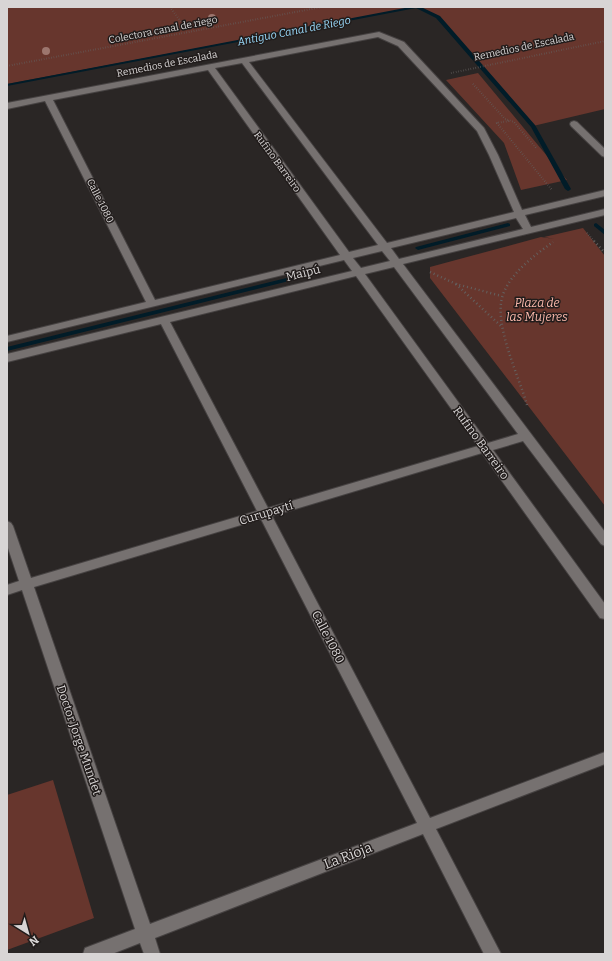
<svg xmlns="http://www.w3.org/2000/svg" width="612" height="961" viewBox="0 0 612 961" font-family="Bitter,serif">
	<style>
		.green { fill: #67362d }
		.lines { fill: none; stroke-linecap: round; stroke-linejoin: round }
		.stream { fill: #011c28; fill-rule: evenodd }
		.minor-casing { stroke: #464242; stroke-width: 2 }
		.path-far1 { stroke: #64605f; stroke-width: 2; stroke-dasharray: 0.5 2; stroke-linecap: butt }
		.path { stroke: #64605f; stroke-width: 2.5; stroke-dasharray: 1 3; stroke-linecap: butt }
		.minor { fill: #767170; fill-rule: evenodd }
		.tree { fill: #9c766e }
		.labels { text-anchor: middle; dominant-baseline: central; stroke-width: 3; stroke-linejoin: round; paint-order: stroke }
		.far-street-label { font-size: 10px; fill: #d8d5d5; stroke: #211c1b }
		.far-water-label { font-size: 11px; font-style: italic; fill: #99d9fa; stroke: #211c1b }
		.street-label { font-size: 12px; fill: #d8d5d5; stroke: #211c1b }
		.park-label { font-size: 12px; font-style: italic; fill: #f9b7aa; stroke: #211c1b }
		.near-street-label { font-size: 14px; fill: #d8d5d5; stroke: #211c1b }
	</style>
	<rect width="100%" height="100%" fill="#2a2625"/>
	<g class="green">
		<polygon points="7,7 605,7 605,109 533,126 438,17 417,7 7,84"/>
		<polygon points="478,73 567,180 521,190 504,143 446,80"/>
		<polygon points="583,228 605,256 605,506 430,278 430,267 541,237 554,239 544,237"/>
		<polygon points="53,780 94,918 7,950 7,795"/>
	</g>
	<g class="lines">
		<g class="stream">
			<polygon points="410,7 421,7 440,16 535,125 571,189 570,190 568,191 565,189 531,127 436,18 416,8 7,86 7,84"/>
			<polygon points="508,223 510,224 510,226 418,250 415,248 416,247"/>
			<polygon points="596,223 605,230 605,235 594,226 594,224"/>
			<polygon points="315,271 317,272 317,274 7,351 7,347"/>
		</g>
		<g class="minor-casing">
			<g id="minor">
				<path d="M379 32 404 42 484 128 498 155 522 210 605 190V196L525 215 531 227 605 209V215L403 264 605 532V546L601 544 523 441 493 450 605 604V619L600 618 482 453 272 516 430 818 605 752V764L436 829 501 954H484L423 834 155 938 160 954H144L140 943 112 954H83L85 948 135 929 22 590 7 595V585L19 581 7 545V521L11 523 13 526 31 578 257 511 161 324 7 362V354L352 271 344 260 7 342V336L146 302 45 101 7 109V103ZM378 37 398 46 477 131 489 155 514 212 387 243 249 62ZM242 63 378 245 349 252 215 68ZM208 70 340 255 155 300 53 100ZM516 218 523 229 399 259 391 248ZM382 251 390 261 361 268 353 258ZM394 267 518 434 488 443 365 274ZM356 276 478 446 268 508 170 322ZM261 519 417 823 150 924 34 587Z"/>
				<polygon points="574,121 577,122 605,149 605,157 602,156 571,126 570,124 571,122"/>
			</g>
		</g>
		<g class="path-far1">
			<polyline points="170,7 184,26"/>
			<polyline points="7,66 322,7"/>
			<polyline points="451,73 605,41"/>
			<polyline points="473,84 505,119 514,122 537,149"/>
			<polyline points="496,123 509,121"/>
			<polyline points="497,123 552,190"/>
			<polyline points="587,233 595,242"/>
		</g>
		<g class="path">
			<polyline points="594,241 605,253"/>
			<polyline points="430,272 456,284 502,296"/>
			<polyline points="456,284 502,327"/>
			<path d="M527 405C519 376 491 320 504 292 513 271 535 255 553 242"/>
		</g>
		<use href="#minor" class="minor"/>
	</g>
	<g class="tree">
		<circle cx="212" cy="18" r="4"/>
		<circle cx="46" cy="51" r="4"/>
	</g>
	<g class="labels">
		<g class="far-street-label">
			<text transform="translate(163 30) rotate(-11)">Colectora canal de riego</text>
			<text transform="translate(524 47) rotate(-12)">Remedios de Escalada</text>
			<text transform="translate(167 64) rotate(-11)">Remedios de Escalada</text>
			<text transform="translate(277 162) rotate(54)">Rufino Barreiro</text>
			<text transform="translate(100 201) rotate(63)">Calle 1080</text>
		</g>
		<g class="far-water-label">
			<text transform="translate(294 31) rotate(-11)">Antiguo Canal de Riego</text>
		</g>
		<g class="street-label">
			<text transform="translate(303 273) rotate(-14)">Maipú</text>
			<text transform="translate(481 443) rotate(54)">Rufino Barreiro</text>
			<text transform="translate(266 513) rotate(-17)">Curupaytí</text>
			<text transform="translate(328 637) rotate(63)">Calle 1080</text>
			<text transform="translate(79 740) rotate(71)">Doctor Jorge Mundet</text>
		</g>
		<g class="park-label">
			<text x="537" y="303">Plaza de<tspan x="537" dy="14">las Mujeres</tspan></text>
		</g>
		<g class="near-street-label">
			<text transform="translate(348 856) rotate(-21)">La Rioja</text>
		</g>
	</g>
	<rect width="612" height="961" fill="none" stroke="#d8d5d5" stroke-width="16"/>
	<g transform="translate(28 933) rotate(143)" stroke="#211c1b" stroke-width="3" paint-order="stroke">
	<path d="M0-3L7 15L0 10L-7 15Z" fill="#d8d5d5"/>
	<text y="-6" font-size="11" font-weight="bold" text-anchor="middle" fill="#d8d5d5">N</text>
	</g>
</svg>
